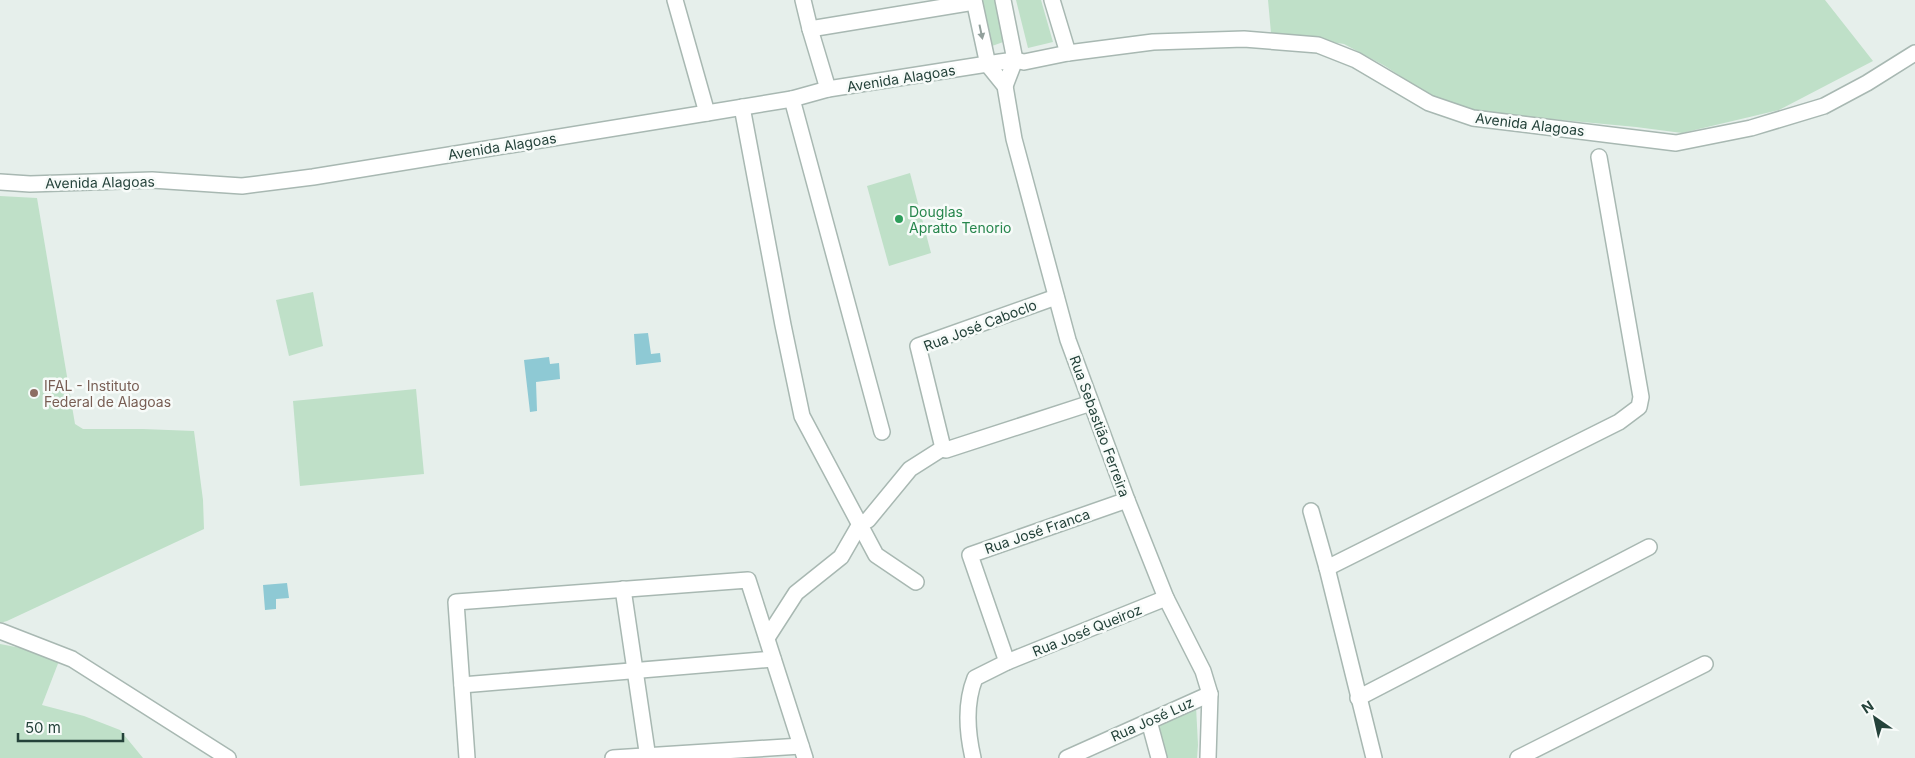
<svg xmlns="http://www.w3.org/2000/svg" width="1915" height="758" viewBox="0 0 1915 758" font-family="Inter,sans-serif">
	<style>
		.green { fill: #bfe0c8 }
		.water { fill: #8ec9d4 }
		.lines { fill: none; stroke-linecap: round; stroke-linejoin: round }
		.minor-casing { stroke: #a8b8b2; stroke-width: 18 }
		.minor { stroke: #fff; stroke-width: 15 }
		.oneway { fill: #92a09c }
		.leisure-dot { fill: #2e9e5b; stroke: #f7fbf9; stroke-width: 2 }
		.education-dot { fill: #8d6e63; stroke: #f7fbf9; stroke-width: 2 }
		.labels { text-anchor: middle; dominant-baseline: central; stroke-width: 5; stroke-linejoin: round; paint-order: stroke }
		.street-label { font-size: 14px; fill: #24423a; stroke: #f7fbf9 }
		.leisure-label { font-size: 14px; fill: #27864d; stroke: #f7fbf9; text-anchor: start }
		.education-label { font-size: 14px; fill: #785e54; stroke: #f7fbf9; text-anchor: start }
	</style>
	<rect width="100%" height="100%" fill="#e6efeb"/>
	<g class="green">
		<polygon points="981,0 995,0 1006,41 992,46"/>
		<polygon points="1016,0 1041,0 1053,42 1028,48"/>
		<polygon points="1268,0 1825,0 1873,61 1779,110 1682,133 1636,127 1475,112 1429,95 1385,66 1344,44 1271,33"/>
		<polygon points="910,173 931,253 889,266 867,186"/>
		<polygon points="0,196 37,198 75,424 83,429 143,429 194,431 203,500 204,529 7,621 0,623"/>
		<polygon points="313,292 323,346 289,356 276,300"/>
		<polygon points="416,389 424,474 300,486 293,401"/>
		<polygon points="0,644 21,648 59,661 42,705 84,716 120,730 143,758 0,758"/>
		<polygon points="1196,706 1198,745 1197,758 1165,758 1157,722"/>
	</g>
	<g class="water">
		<polygon points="648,333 651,354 660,353 661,362 636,365 634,334"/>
		<polygon points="549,357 550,364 559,363 560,379 536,382 537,411 530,412 524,360"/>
		<polygon points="287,583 289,598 276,599 276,609 265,610 263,585"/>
	</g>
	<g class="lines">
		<g class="minor-casing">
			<g id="minor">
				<polyline points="675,0 707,113"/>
				<polyline points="803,0 810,29 828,89"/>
				<polyline points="974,0 988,65 1005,86 1014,139 1068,340 1127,500 1166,598 1203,671 1210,694 1208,758"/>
				<polyline points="1003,0 1015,60 1005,86"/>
				<polyline points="1052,0 1068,53"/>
				<polyline points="810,29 974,2"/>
				<polyline points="792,99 882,432"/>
				<polyline points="742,107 783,325 802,416 876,555 916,582"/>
				<polyline points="0,182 30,184 152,180 242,186 313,177 707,113 792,99 828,89 1000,62 1015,60 1024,62 1068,53 1153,42 1244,39 1318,45 1356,60 1429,103 1473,118 1676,143 1751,128 1824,106 1867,83 1915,53"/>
				<polyline points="1056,297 918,346 943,448 946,450 1091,403"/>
				<polyline points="1311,511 1327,568 1374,758"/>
				<polyline points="1327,568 1619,422 1639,407 1641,397 1599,157"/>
				<polyline points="623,589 648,758"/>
				<polyline points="0,631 72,659 228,758"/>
				<polyline points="767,638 796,593 841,557 860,524 868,520 910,469 943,448"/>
				<polyline points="1007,662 970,555 1127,500"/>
				<polyline points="462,685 773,659"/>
				<polyline points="1358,698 1649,547"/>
				<polyline points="1149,721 1159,758"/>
				<polyline points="467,758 456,602 748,580 805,758"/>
				<polyline points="613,758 801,746"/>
				<path d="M973 758C967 732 965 703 975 678L1007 662 1166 598"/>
				<polyline points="1067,758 1210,694"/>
				<polyline points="1518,758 1705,664"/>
			</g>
		</g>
		<use href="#minor" class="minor"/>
	</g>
	<defs><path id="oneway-solid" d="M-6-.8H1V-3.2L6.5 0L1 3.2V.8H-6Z" transform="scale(1.25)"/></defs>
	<use class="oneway" href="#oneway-solid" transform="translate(981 32) rotate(78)"/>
	<circle class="leisure-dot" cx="899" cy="219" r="5"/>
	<circle class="education-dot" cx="34" cy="393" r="5"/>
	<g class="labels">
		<g class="street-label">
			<text transform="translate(901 78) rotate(-9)">Avenida Alagoas</text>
			<text transform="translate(1530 124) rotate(7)">Avenida Alagoas</text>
			<text transform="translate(502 146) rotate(-9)">Avenida Alagoas</text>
			<text transform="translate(100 182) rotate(-1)">Avenida Alagoas</text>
			<text transform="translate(980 325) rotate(-21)">Rua José Caboclo</text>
			<text transform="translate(1100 426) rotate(70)">Rua Sebastião Ferreira</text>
			<text transform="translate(1037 531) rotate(-19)">Rua José Franca</text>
			<text transform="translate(1087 630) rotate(-22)">Rua José Queiroz</text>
			<text transform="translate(1152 719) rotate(-24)">Rua José Luz</text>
		</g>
		<g class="leisure-label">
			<text x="909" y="211">Douglas<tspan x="909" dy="16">Apratto Tenorio</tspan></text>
		</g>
		<g class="education-label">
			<text x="44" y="385">IFAL - Instituto<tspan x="44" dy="16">Federal de Alagoas</tspan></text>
		</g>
	</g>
	<g transform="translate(1875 718) rotate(326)" stroke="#f7fbf9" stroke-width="4" paint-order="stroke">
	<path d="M0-4L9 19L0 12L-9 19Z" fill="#24423a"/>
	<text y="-8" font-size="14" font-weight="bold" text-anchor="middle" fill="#24423a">N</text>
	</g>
	<path d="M18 733v8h105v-8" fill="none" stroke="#24423a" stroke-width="2.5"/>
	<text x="25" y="733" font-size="15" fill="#24423a" stroke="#f7fbf9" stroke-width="4" paint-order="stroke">50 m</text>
</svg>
